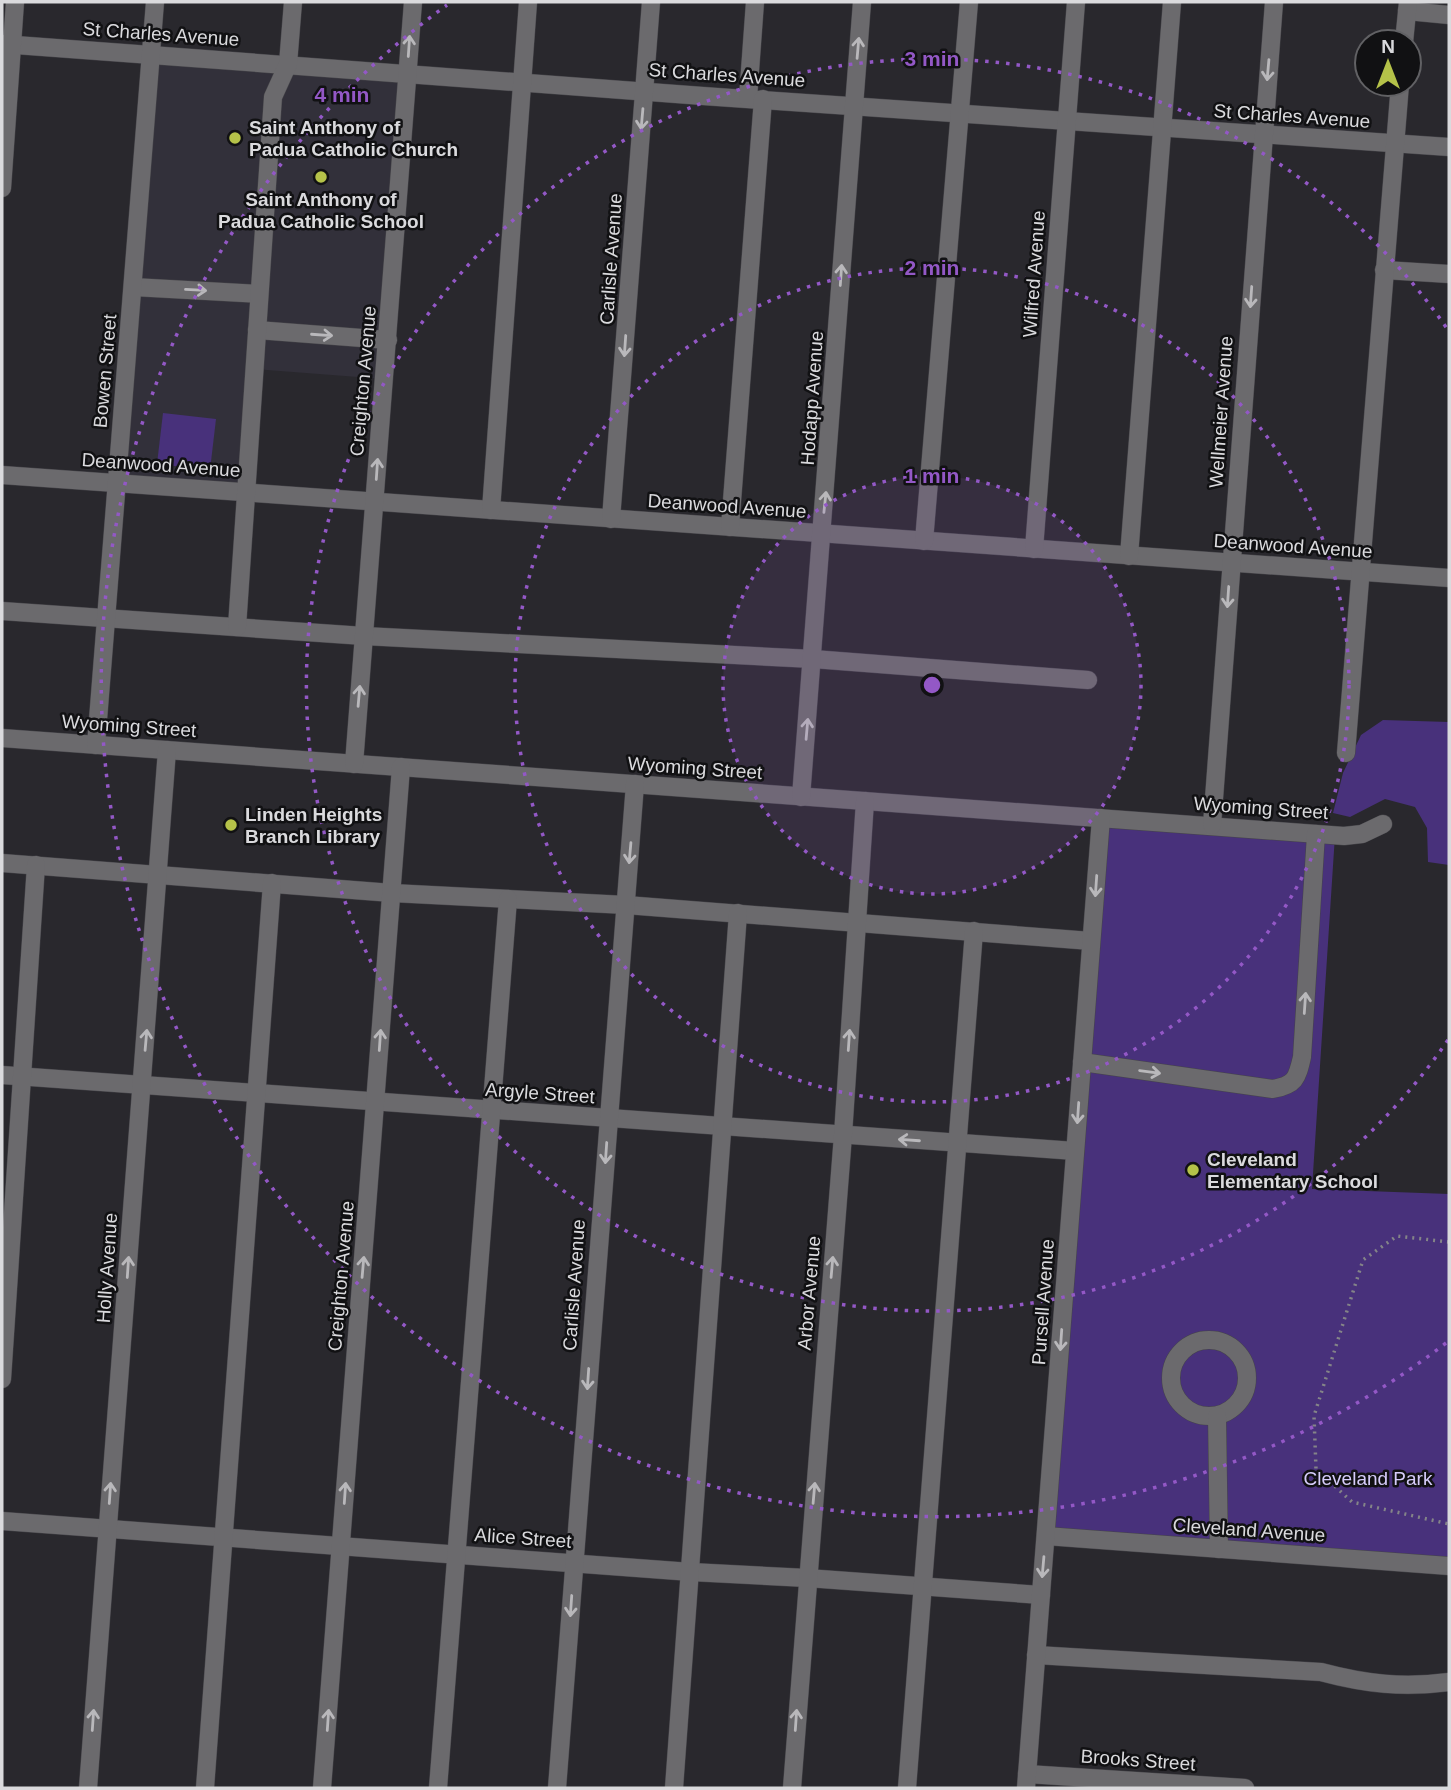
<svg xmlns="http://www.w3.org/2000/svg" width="1451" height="1790" viewBox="0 0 1451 1790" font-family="Helvetica,sans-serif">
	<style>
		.built { fill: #32303a }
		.green { fill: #48317b }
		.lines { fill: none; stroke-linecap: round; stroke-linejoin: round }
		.minor-casing { stroke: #454449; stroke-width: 19 }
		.path { stroke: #848488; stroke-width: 3.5; stroke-dasharray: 2 5; stroke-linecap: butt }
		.minor { stroke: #6b6a6d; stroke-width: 18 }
		.oneway { stroke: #b9b8bb }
		.ring { fill: none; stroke: #9358c6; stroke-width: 3.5; stroke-dasharray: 3.5 7 }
		.poi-dot { fill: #b5c249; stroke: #111113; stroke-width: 2.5 }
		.labels { text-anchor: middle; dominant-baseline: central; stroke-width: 5; stroke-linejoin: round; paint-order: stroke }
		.street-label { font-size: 19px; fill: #dadadd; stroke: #111113 }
		.poi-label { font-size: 19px; font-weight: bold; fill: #dadadd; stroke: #111113; text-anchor: start }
		.park-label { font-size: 19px; fill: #d6ccfa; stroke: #111113 }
		.centre { fill: #9358c6; stroke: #111113; stroke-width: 3.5 }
		.ring-label { font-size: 21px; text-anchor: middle; font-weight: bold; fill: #9358c6; stroke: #111113; stroke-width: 5; stroke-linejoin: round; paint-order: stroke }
	</style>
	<rect width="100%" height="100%" fill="#29282d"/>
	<polygon class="built" points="151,54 407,74 384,379 254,369 245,492 117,483"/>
	<g class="green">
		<polygon points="163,413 216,419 210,470 157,464"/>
		<polygon points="1383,720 1449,722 1449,865 1428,862 1427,828 1415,807 1385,799 1350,817 1333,813 1343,773 1361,735"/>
		<polygon points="1101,818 1335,835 1312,1189 1449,1194 1449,1566 1046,1536"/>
	</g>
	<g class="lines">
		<g class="minor-casing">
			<g id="minor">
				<polyline points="1407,11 1449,15"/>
				<polyline points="1404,42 1408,2"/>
				<polyline points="2,44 703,96 1449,147"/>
				<polyline points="748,98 755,2"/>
				<polyline points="2,188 15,2"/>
				<polyline points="1384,270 1449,274"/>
				<polyline points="133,287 259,294"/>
				<polyline points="257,330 388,340"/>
				<polyline points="2,475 1449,578"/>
				<polyline points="491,510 528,2"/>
				<polyline points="611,519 651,2"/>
				<polyline points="730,527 763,99"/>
				<polyline points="924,541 969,2"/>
				<polyline points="1034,549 1076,2"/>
				<polyline points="1129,556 1172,2"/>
				<polyline points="2,611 364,636 813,659 1088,680"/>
				<polyline points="237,627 273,97 288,64 293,2"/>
				<polyline points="2,738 1344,836 1362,834 1383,824"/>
				<polyline points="96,745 155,2"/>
				<polyline points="1346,753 1400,84"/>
				<polyline points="354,764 413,2"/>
				<polyline points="801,797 862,2"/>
				<polyline points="1212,825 1274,2"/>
				<polyline points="2,863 392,893 626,905 1091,941"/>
				<path d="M1082 1062 1273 1089C1295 1085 1297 1079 1302 1057L1316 834"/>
				<polyline points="2,1075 1075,1151"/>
				<circle cx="1209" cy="1378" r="38"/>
				<polyline points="2,1379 36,865"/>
				<polyline points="1217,1416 1219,1549"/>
				<polyline points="2,1521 691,1572 807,1578 1041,1595"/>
				<polyline points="1046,1536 1449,1566"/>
				<path d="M1036 1655 1321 1672C1366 1684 1403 1688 1449 1682"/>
				<polyline points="1027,1774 1245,1788"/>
				<polyline points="88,1788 167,750"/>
				<polyline points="205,1788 272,883"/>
				<polyline points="322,1788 401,767"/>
				<polyline points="438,1788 508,899"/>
				<polyline points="557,1788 635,784"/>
				<polyline points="674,1788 738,913"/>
				<polyline points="792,1788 843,1135 865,801"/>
				<polyline points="907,1788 974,931"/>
				<polyline points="1026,1788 1101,818"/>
			</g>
		</g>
		<polyline class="path" points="1449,1242 1397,1236 1363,1260 1314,1416 1316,1469 1352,1502 1449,1524"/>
		<use href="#minor" class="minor"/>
	</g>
	<defs><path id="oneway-shaft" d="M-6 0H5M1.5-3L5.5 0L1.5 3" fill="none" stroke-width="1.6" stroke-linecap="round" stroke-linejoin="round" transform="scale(1.75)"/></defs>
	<g class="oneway">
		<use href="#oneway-shaft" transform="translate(409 46) rotate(-86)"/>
		<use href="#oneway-shaft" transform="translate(858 48) rotate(-85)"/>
		<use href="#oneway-shaft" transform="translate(1268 70) rotate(95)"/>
		<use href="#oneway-shaft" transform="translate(642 119) rotate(95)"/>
		<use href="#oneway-shaft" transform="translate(841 275) rotate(-86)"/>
		<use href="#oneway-shaft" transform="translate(196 290) rotate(3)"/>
		<use href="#oneway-shaft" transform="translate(1251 297) rotate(94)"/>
		<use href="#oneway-shaft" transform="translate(322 335) rotate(4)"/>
		<use href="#oneway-shaft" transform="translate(625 346) rotate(94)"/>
		<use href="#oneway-shaft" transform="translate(377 469) rotate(-86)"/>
		<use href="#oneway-shaft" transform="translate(825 502) rotate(-84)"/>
		<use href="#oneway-shaft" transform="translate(1228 597) rotate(94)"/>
		<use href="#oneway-shaft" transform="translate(359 696) rotate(-85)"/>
		<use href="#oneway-shaft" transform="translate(807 729) rotate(-85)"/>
		<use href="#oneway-shaft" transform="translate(630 853) rotate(95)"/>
		<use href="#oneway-shaft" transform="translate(1096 886) rotate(94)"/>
		<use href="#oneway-shaft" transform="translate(1305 1003) rotate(-86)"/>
		<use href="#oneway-shaft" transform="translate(146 1040) rotate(-85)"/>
		<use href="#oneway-shaft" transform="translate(380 1040) rotate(-86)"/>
		<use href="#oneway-shaft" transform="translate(849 1040) rotate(-86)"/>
		<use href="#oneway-shaft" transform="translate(1150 1072) rotate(8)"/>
		<use href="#oneway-shaft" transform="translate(1078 1113) rotate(94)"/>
		<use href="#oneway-shaft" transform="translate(909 1140) rotate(-176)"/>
		<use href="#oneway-shaft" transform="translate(606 1153) rotate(94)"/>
		<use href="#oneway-shaft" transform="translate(128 1267) rotate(-86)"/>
		<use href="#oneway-shaft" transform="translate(363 1267) rotate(-85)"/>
		<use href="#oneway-shaft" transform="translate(832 1267) rotate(-85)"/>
		<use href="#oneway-shaft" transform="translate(1061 1340) rotate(94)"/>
		<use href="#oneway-shaft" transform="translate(588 1379) rotate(94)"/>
		<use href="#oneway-shaft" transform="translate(110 1493) rotate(-86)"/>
		<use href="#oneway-shaft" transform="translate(345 1493) rotate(-86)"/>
		<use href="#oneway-shaft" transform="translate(814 1493) rotate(-85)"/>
		<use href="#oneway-shaft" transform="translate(1043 1567) rotate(95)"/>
		<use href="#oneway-shaft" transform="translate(571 1606) rotate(94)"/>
		<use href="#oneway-shaft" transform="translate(93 1720) rotate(-86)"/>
		<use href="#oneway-shaft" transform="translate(328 1720) rotate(-86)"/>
		<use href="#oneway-shaft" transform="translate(796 1720) rotate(-86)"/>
	</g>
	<circle cx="932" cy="685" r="209" fill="#9358c6" fill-opacity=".12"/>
	<g class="ring">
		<circle cx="932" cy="685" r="209"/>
		<circle cx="932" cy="685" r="417"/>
		<path d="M1448 1040A626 626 0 1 1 1448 330"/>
		<path d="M1446 1343A835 835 0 1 1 447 5"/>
	</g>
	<g class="poi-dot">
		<circle cx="235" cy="138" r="7"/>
		<circle cx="321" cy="177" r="7"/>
		<circle cx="231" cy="825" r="7"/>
		<circle cx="1193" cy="1170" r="7"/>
	</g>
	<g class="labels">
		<g class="street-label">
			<text transform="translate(161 34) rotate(4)">St Charles Avenue</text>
			<text transform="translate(727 75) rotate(4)">St Charles Avenue</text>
			<text transform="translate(1292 116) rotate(4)">St Charles Avenue</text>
			<text transform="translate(611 259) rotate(-86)">Carlisle Avenue</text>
			<text transform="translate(1034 274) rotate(-86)">Wilfred Avenue</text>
			<text transform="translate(105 371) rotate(-85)">Bowen Street</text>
			<text transform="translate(363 381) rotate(-85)">Creighton Avenue</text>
			<text transform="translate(812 398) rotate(-86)">Hodapp Avenue</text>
			<text transform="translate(1221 412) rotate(-86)">Wellmeier Avenue</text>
			<text transform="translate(161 465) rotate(4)">Deanwood Avenue</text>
			<text transform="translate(727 506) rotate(4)">Deanwood Avenue</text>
			<text transform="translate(1293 546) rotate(4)">Deanwood Avenue</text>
			<text transform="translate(129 726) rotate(4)">Wyoming Street</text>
			<text transform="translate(695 768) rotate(4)">Wyoming Street</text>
			<text transform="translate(1261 808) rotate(4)">Wyoming Street</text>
			<text transform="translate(540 1093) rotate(4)">Argyle Street</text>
			<text transform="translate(107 1268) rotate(-86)">Holly Avenue</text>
			<text transform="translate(341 1276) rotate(-85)">Creighton Avenue</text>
			<text transform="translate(574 1285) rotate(-86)">Carlisle Avenue</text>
			<text transform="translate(809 1293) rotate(-85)">Arbor Avenue</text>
			<text transform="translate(1043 1302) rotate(-86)">Pursell Avenue</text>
			<text transform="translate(1249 1530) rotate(4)">Cleveland Avenue</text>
			<text transform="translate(523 1538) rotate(4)">Alice Street</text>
			<text transform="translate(1138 1760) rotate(4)">Brooks Street</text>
		</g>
		<g class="poi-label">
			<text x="249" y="127">Saint Anthony of<tspan x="249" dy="22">Padua Catholic Church</tspan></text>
			<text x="321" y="199" text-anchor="middle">Saint Anthony of<tspan x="321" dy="22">Padua Catholic School</tspan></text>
			<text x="245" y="814">Linden Heights<tspan x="245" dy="22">Branch Library</tspan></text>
			<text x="1207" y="1159">Cleveland<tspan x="1207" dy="22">Elementary School</tspan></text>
		</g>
		<g class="park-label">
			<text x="1368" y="1478">Cleveland Park</text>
		</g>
	</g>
	<circle cx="932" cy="685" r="10" class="centre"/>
	<g class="ring-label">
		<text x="932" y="66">3 min</text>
		<text x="342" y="102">4 min</text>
		<text x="932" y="275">2 min</text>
		<text x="932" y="483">1 min</text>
	</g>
	<rect width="1451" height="1790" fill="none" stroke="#dadadd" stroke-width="7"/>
	<g transform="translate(1388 63)"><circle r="33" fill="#111113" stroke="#616164" stroke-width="2"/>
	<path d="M0-5L12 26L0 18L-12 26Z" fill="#b5c249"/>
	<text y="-10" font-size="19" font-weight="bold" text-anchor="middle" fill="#dadadd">N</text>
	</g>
</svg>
